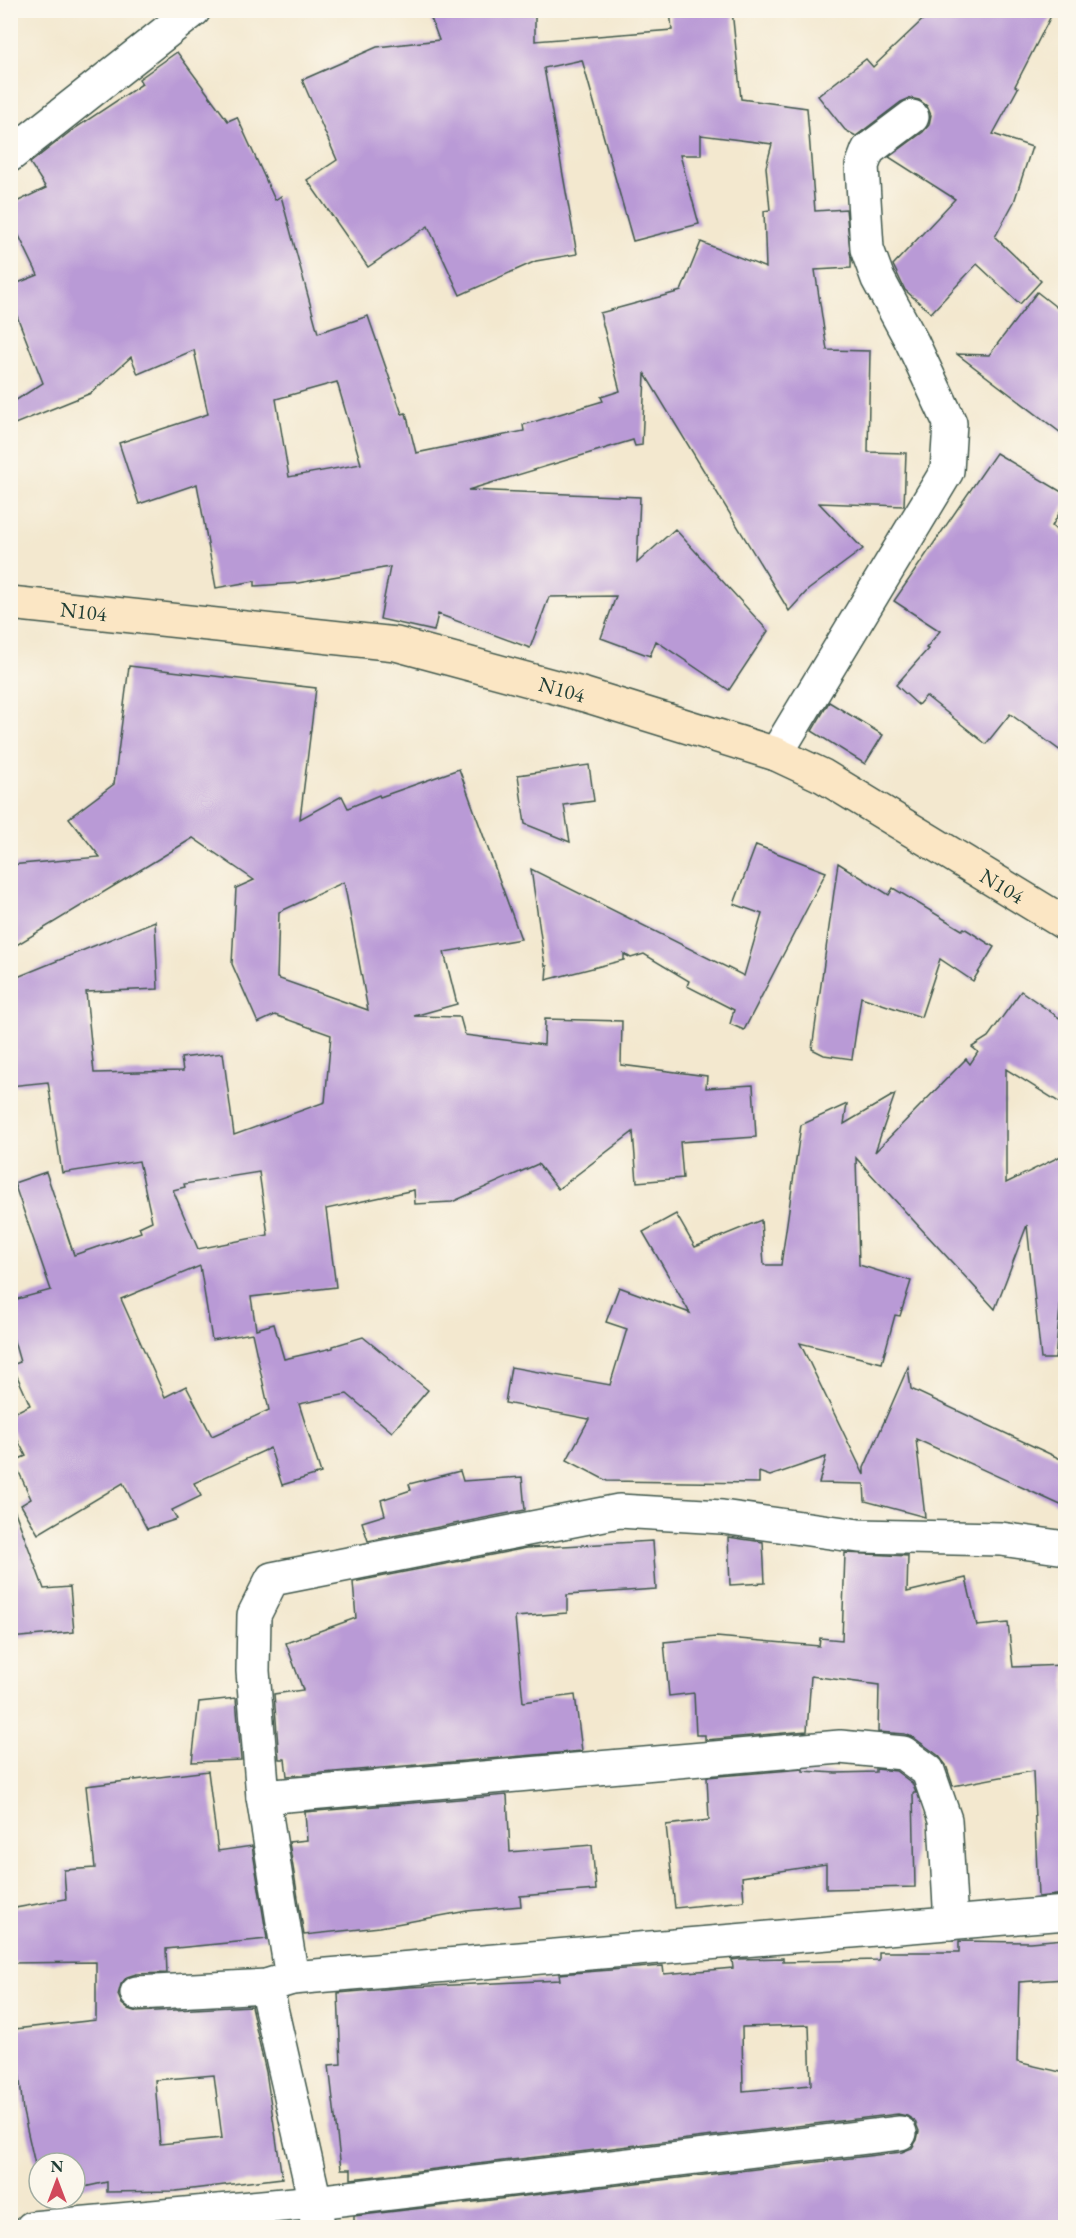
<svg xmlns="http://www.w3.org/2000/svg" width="1076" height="2238" viewBox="0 0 1076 2238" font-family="'EB Garamond',serif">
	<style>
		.building { fill: #b99ad6; fill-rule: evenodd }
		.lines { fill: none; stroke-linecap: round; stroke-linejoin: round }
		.street-casing { stroke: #3f574b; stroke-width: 36 }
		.secondary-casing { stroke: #3f574b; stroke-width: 36 }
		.street { stroke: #fff; stroke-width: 33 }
		.secondary { stroke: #fbe6c4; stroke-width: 33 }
		.labels { text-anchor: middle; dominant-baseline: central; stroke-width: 6; stroke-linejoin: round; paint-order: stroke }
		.street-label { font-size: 21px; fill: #1f3d34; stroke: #fbf7ec }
	</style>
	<rect width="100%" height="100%" fill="#fbf7ec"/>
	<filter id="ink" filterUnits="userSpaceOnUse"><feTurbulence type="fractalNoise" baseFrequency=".0167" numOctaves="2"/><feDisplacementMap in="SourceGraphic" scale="12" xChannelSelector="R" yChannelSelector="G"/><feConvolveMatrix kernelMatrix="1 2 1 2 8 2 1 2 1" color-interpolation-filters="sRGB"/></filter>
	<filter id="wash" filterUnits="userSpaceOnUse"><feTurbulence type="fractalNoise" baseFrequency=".008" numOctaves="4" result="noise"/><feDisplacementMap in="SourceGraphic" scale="24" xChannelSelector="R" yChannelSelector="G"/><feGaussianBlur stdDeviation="1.35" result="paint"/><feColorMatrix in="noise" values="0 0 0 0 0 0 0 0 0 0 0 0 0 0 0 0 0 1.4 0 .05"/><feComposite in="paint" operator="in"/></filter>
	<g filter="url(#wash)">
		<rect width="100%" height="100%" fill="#f3e8cf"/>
		<g id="blocks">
			<g class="building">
				<path d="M428 10H535V41L672 30 670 10H732L741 99 807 108 815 211 846 209 851 259V268L815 270 827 350 870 351 868 452 906 453 904 506 819 503 863 549 808 590 789 611 645 374 642 445 635 446 633 440 468 490 640 497 637 563 675 529 768 631 729 690 656 641 650 656 601 638 616 596 549 597 530 648 438 614 434 631 380 619 390 567 298 583 255 586V581L216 588 197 484 139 504 119 443 208 414 194 350 138 374 131 357 91 393 10 426V404L43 383 10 298V286L38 275 10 217V205L46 188 30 163 71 131 142 84 139 79 177 52 228 121 237 117 275 200 281 196 318 333 368 316 402 414 406 413 416 453 524 431 523 425 603 401 601 397 620 391 600 313 681 291 701 242 766 268 764 211 770 210 766 167 772 144 701 135V155H680L699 224 633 241 582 60 544 68 577 254 536 261 460 295 428 226 368 267 307 180 337 160 302 80 377 47 439 40ZM337 382 361 464 289 477 276 399Z"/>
				<polygon points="933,10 1054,10 1015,86 1018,88 993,134 1032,147 1014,202 995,237 1041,281 1020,304 977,264 931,313 905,290 893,265 955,199 889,157 923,132 929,125 931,115 927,106 919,100 910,98 901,102 856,136 845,130 818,96 866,59 873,67"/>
				<polygon points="1037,292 1065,314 1065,436 957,354 989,355"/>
				<polygon points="996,453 1065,494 1065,503 1052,526 1065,538 1065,754 1010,714 986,744 926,696 918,705 896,685 928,649 926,648 940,631 894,601"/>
				<path d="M129 666 316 688 300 819 342 796 348 808 379 795 380 797 459 769 521 939 444 952 457 1004 414 1016 460 1017 465 1035 544 1045 545 1019 622 1021 621 1065 707 1076 706 1088 753 1085 756 1137 680 1142 683 1178 637 1182 633 1132 558 1189 538 1164 452 1202 415 1204 414 1190 326 1209 336 1287 251 1297 256 1329 274 1324 284 1359 333 1348V1346L363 1337 428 1390 392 1432 347 1394 299 1404 321 1473 282 1485 270 1448 194 1483 201 1496 172 1510 177 1519 147 1529 123 1483 38 1534 21 1505 31 1499 14 1461 26 1456 10 1425V1415L30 1405 12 1365 20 1362 10 1327V1301L51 1290 14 1183 46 1172 74 1255 141 1232 139 1227 152 1221 139 1161 62 1173 48 1082 10 1086V980L155 921 158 989 86 992 94 1073 183 1071 181 1058 223 1053 234 1135 325 1102 331 1035 275 1015 258 1023 232 964 236 888 254 880 193 838 10 949V865L100 857 69 818 114 784ZM344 882 368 1010 277 978 279 912ZM259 1172 268 1235 198 1249 173 1190 185 1187 184 1184ZM200 1266 212 1340 252 1333 269 1410 212 1436 186 1386 165 1397 121 1299Z"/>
				<polygon points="829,702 883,735 865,764 812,731"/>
				<polygon points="589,765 594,801 564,805 570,842 525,824 518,775"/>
				<polygon points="756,845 826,872 744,1030 730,1024 734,1010 687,986 689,981 644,954 631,958 624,954 624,960 546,980 547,966 545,966 531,869 744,976 762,914 734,904"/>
				<polygon points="838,863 889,895 893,888 962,930 964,928 994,947 973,981 940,959 921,1017 861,997 852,1059 824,1055 812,1049"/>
				<polygon points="1021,991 1065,1022 1065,1106 1006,1069 1006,1183 1065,1154 1065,1258 1055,1359 1041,1359 1027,1225 995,1309 856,1158 859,1265 911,1281 900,1316 895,1315 882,1363 800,1343 864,1475 864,1468 908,1367 911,1389 1065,1461 1065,1507 916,1439 925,1517 865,1501 864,1484 819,1483 826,1457 770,1476 759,1472 759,1483 607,1481 567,1460 589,1419 505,1403 511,1367 610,1385 627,1329 606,1322 619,1287 690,1313 643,1232 676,1214 695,1247 761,1220 764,1265 781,1265 801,1125 847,1104 844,1124 895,1094 875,1152 966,1059 970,1064 978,1052 972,1047 988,1037"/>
				<polygon points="460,1471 463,1481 522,1477 525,1510 368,1541 362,1522 385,1515 381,1500 411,1490 409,1484"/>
				<polygon points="10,1509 14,1509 44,1589 70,1587 74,1632 10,1638"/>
				<polygon points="728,1537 763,1542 765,1583 730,1585"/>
				<polygon points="653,1541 656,1589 567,1595 567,1613 515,1617 523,1702 575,1695 582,1751 287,1776 285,1759 279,1759 274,1694 303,1690 286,1643 356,1618 353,1582 527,1548"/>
				<polygon points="845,1553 908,1556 907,1592 966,1578 977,1626 1008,1623 1013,1667 1065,1665 1065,1894 1038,1897 1033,1771 953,1786 946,1765 939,1756 914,1738 905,1734 878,1732 879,1685 811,1676 807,1731 705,1740 705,1735 696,1735 694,1693 669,1696 664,1642 716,1637 819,1646 820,1638 842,1640"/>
				<polygon points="236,1698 241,1760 192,1762 199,1702"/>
				<polygon points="803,1769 803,1771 836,1773 876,1772 876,1769 896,1771 912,1783 916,1793 913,1793 915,1887 826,1889 826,1864 742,1877 744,1901 675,1908 666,1825 709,1820 707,1777"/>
				<path d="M208 1771 218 1851 252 1846 267 1939 166 1949 167 1973 136 1974 127 1977 121 1984 118 1995 122 2004 128 2009 137 2012 251 2006 266 2072 282 2178 176 2191 107 2192V2182L75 2189V2163H39V2182L23 2112 15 2029 96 2020V1962L10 1963V1909L66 1899 64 1870 95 1868 86 1786ZM214 2075 222 2138 160 2144 155 2080Z"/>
				<polygon points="507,1795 510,1852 592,1845 596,1890 520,1896 521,1906 467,1911 380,1927 304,1935 289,1842 307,1840 305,1812"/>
				<path d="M1064 1939 1065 1979 1019 1982 1017 2062 1065 2073V2228H354V2216L902 2152 912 2148 917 2140 919 2131 915 2121 907 2116 898 2114 351 2179V2169H341L329 2065 341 2064 338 1993 410 1987 560 1980 559 1974 663 1966 664 1974 733 1968 732 1960 739 1959 783 1958V1962L879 1960V1952H959V1941L1030 1942ZM809 2025 811 2085 743 2091 742 2027Z"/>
			</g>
		</g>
	</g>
	<g filter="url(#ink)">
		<use href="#blocks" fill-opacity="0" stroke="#3f574b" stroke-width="1.5"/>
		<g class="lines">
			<g class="street-casing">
				<g id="street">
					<polyline points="10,155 194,10"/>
					<polyline points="776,754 947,471 950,423 912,342 878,279 867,249 862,166 868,150 912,117"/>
					<polyline points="263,1797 840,1747 903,1753 928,1771 945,1820 951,1923"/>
					<polyline points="292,1978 263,1797 253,1671 254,1615 272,1579 619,1511 722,1517 859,1536 1001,1539 1066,1548"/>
					<polyline points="266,1986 315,2202 318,2228"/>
					<polyline points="137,1993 266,1986 292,1978 1066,1913"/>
					<polyline points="32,2228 315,2202 900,2133"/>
				</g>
			</g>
			<g class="secondary-casing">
				<g id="secondary">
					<path id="s1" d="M10 603 396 644 585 695 776 754 823 776 1066 924"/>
				</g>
			</g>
			<use href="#street" class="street"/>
			<use href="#secondary" class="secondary"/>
		</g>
	</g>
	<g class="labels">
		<g class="street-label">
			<text stroke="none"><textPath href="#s1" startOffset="74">N104</textPath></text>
			<text stroke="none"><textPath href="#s1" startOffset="560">N104</textPath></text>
			<text stroke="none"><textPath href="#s1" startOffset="1046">N104</textPath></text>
		</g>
	</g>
	<rect width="1076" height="2238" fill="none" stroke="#fbf7ec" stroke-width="36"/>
	<g transform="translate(57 2181)"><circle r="28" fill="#fbf7ec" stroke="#a3ada2" stroke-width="1.5"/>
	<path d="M0-4.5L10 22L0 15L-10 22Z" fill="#d1495b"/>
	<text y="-9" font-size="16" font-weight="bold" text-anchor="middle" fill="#1f3d34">N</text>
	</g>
</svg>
